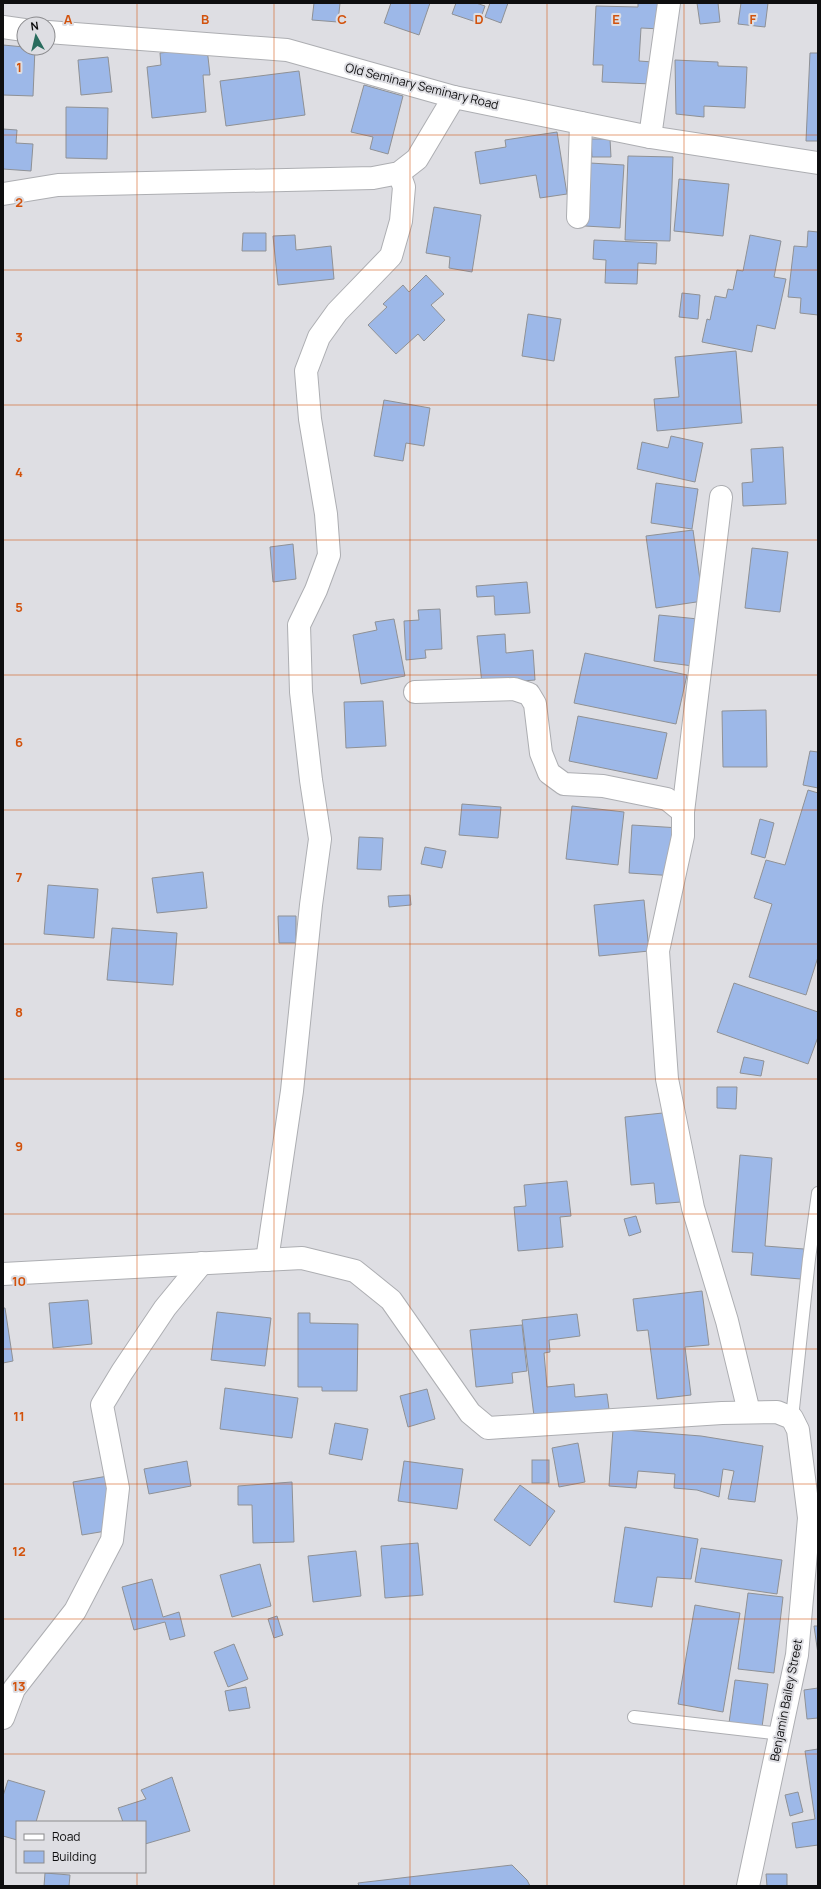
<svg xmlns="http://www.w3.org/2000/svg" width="821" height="1889" viewBox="0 0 821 1889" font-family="Manrope,sans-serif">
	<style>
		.building { fill: #9db8e8; stroke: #8f9195 }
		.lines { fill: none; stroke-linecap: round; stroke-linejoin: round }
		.lane-casing { stroke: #adaeb2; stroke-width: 14 }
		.street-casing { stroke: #adaeb2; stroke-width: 24 }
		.secondary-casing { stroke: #adaeb2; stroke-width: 24 }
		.lane { stroke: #fff; stroke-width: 12 }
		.street { stroke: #fff; stroke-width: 22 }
		.secondary { stroke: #fff; stroke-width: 22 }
		.grid { fill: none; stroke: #d2520c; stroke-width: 1; stroke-opacity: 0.55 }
		.labels { text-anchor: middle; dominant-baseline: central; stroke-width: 4; stroke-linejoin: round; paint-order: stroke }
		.street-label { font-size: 12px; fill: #0e0e0f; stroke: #dedee3 }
		.grid-label { font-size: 13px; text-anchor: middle; font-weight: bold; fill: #d2520c; stroke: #dedee3; stroke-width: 4; stroke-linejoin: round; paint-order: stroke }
	</style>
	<rect width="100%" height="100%" fill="#dedee3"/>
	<g class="building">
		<polygon points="314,3 340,3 338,22 312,20"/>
		<polygon points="391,3 430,3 419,35 384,23"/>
		<polygon points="456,3 476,3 485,6 479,23 452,14"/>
		<polygon points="490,3 508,3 501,23 485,17"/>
		<polygon points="638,3 662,3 661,29 641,28 639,61 653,62 652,84 602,82 603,65 593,65 596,6 638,7"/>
		<polygon points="697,3 718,3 720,22 700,24"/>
		<polygon points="741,3 768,3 765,27 738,24"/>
		<polygon points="3,45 35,48 33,96 3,95"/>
		<polygon points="207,48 210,75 203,75 206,112 152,118 147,67 161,65 160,53"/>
		<polygon points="810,53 818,53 818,141 806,141"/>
		<polygon points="108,57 112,92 81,95 78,60"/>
		<polygon points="675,60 718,62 718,66 747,67 745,108 704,106 704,117 676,114"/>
		<polygon points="299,71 305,115 226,126 220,81"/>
		<polygon points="364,85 403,96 388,154 370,149 373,137 351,132"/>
		<polygon points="66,107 108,108 107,159 66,158"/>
		<polygon points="3,129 17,130 16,143 33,144 31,171 3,169"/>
		<polygon points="557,132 567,194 540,198 536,175 480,184 475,152 506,147 505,140"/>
		<polygon points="591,139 610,139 611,157 592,157"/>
		<polygon points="628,156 673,157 670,241 625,240"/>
		<polygon points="590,163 624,165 620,228 585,226"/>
		<polygon points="679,179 729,184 723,236 674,231"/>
		<polygon points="434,207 481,215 472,272 449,268 450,257 426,253"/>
		<polygon points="808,231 818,232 818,315 800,313 801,298 788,297 794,246 807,247"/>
		<polygon points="243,233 266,233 266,251 242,251"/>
		<polygon points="295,235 296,250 331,246 334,279 278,285 273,236"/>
		<polygon points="750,235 781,241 774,277 786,279 775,329 757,325 752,352 702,342 707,319 710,320 715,296 726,298 728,289 733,290 737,270 743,271"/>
		<polygon points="594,240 657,243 656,264 638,263 637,284 605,283 606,260 593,259"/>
		<polygon points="426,275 444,294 431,305 445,320 424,341 418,334 396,354 368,325 387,307 383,304 403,285 409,292"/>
		<polygon points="682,293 700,295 698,319 679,317"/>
		<polygon points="528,314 561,319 554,361 522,356"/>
		<polygon points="736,351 742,423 657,431 654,399 679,397 675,357"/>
		<polygon points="384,400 430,408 424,446 406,443 403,461 374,456"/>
		<polygon points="671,436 703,443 695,482 637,469 642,442 668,448"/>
		<polygon points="783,447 786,504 743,506 742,483 753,482 751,449"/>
		<polygon points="656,483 698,489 692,529 651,523"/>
		<polygon points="693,530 703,601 656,608 646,536"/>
		<polygon points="293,544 296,579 273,582 270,547"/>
		<polygon points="752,548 788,552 780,612 745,608"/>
		<polygon points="527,582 530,613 495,615 494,596 477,597 476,586"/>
		<polygon points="440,609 442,649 425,650 426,658 406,660 404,621 419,620 418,610"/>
		<polygon points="659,615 698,619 693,666 654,661"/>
		<polygon points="394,619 405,676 361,684 353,635 377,630 375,622"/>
		<polygon points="505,634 506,653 533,650 535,680 482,684 477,636"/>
		<polygon points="585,653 687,675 676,724 574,703"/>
		<polygon points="383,701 386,746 346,748 344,702"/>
		<polygon points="766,710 767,767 723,767 722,711"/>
		<polygon points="578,716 667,733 657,779 569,761"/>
		<polygon points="810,751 818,752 818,788 803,785"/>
		<polygon points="808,790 818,793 818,957 806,995 749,977 772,904 754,898 766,860 785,865"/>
		<polygon points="462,804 501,807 498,838 459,835"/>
		<polygon points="572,806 624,812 618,865 566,859"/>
		<polygon points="760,819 774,823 765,858 751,854"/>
		<polygon points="632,825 680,828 676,876 629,873"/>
		<polygon points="359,837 383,838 381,870 357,869"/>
		<polygon points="425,847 446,851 442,868 421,864"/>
		<polygon points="203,872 207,908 157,913 152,878"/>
		<polygon points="48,885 98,889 94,938 44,934"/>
		<polygon points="410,895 411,905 389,907 388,896"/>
		<polygon points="644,900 649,951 599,956 594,905"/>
		<polygon points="278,916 296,916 296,943 279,943"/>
		<polygon points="112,928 177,933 173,985 107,980"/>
		<polygon points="734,983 818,1012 818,1037 808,1064 717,1032"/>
		<polygon points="744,1057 764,1061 761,1076 740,1073"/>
		<polygon points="717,1087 737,1087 736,1109 717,1108"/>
		<polygon points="672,1112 681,1202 656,1204 654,1183 631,1185 625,1117"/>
		<polygon points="740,1155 772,1158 765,1246 804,1249 801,1279 751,1275 753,1253 732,1252"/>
		<polygon points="567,1181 571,1216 560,1217 563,1247 518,1251 514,1207 526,1206 524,1185"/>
		<polygon points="636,1216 641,1232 629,1236 624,1219"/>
		<polygon points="702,1291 709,1345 685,1347 691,1395 657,1399 648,1330 637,1331 633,1299"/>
		<polygon points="88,1300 92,1344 53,1348 49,1303"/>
		<polygon points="3,1308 5,1308 13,1361 3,1363"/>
		<polygon points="217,1312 271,1318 265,1366 211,1360"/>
		<polygon points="298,1313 310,1313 310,1323 358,1324 357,1391 322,1391 322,1387 298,1387"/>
		<polygon points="577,1314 580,1336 549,1340 550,1352 544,1353 547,1387 574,1384 575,1397 607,1394 609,1409 534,1416 522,1320"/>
		<polygon points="522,1325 527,1371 512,1373 513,1383 476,1387 470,1330"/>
		<polygon points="225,1388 298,1398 292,1438 220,1429"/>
		<polygon points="427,1389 435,1419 408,1427 400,1396"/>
		<polygon points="335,1423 368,1429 362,1460 329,1454"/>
		<polygon points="613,1429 701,1436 763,1446 755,1502 728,1499 734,1471 723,1469 719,1497 697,1490 674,1488 675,1474 638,1471 636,1488 609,1486"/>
		<polygon points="578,1443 585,1482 559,1487 552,1448"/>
		<rect x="532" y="1460" width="17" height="23"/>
		<polygon points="187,1461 191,1486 149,1494 144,1469"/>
		<polygon points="404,1461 463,1469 457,1509 398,1501"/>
		<polygon points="108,1476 118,1529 82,1535 73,1482"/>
		<polygon points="292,1482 294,1542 253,1543 252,1505 238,1505 238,1486"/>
		<polygon points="520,1485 555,1511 530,1546 494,1520"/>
		<polygon points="625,1527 698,1539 691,1579 657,1577 652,1607 614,1602"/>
		<polygon points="418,1543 423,1595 385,1598 381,1546"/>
		<polygon points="701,1548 782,1560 777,1594 695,1582"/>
		<polygon points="356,1551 361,1596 313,1602 308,1556"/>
		<polygon points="260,1564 271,1606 232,1617 220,1575"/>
		<polygon points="152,1579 163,1617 179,1612 185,1636 170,1640 165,1622 134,1630 122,1587"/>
		<polygon points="748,1593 783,1597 774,1673 738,1669"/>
		<polygon points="695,1605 740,1613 723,1712 678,1704"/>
		<polygon points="277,1616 283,1635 274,1638 268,1619"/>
		<polygon points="814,1626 818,1626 818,1654"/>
		<polygon points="234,1644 248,1679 228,1687 214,1652"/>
		<polygon points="735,1680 768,1684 762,1727 729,1723"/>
		<polygon points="246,1687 250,1708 229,1711 225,1691"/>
		<polygon points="818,1688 818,1718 807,1719 804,1690"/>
		<polygon points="818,1749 818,1845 796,1848 792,1823 815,1819 805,1751"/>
		<polygon points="172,1777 190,1831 145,1844 145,1822 123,1822 118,1808 146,1799 141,1790"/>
		<polygon points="8,1780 45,1791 36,1822 17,1822 17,1840 3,1836 3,1796"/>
		<polygon points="798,1792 803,1812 790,1816 785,1795"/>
		<polygon points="512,1865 527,1880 530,1886 359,1886 358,1883"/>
		<polygon points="45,1873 70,1875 69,1886 44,1886"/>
		<polygon points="766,1874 787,1874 787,1886 767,1886"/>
	</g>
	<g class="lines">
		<g class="lane-casing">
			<g id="lane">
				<polyline points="792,1418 809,1259 818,1193"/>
				<polyline points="634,1717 781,1734"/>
			</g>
		</g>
		<g class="street-casing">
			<g id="street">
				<polyline points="650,137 669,3"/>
				<polyline points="3,194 58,185 373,178 399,173 417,159 454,97"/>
				<polyline points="578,217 581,123"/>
				<polyline points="415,692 514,689 529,694 535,704 541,753 549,773 564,784 603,786 667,799 683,812 683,836 658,951 667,1079 693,1208 727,1321 749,1412"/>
				<polyline points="683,812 721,497"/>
				<polyline points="267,1260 292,1091 311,905 320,839 311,780 301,692 299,625 316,590 329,555 326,514 310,419 306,371 319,337 337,312 391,256 401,221 404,187 399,173"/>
				<polyline points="3,1274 302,1258 355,1271 391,1300 470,1413 488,1428 722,1413 777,1412 792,1418 798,1430 809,1518 797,1655 748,1886"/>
				<polyline points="3,1718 14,1689 75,1611 112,1540 118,1488 102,1405 122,1372 165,1308 202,1263"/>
			</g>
		</g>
		<g class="secondary-casing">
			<g id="secondary">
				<polyline points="3,27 24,30"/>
				<polyline points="48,32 287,50 454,97 650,137 818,163"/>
			</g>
		</g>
		<use href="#lane" class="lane"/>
		<use href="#street" class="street"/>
		<use href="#secondary" class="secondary"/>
	</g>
	<path class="grid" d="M137 3V1822M274 3V1886M410 3V1886M547 3V1886M684 3V1886M3 135H818M3 270H818M3 405H818M3 540H818M3 675H818M3 810H818M3 944H818M3 1079H818M3 1214H818M3 1349H818M3 1484H818M3 1619H818M3 1754H818M137 1872V1886"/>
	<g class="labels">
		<g class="street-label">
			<text transform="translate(422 86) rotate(14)">Old Seminary Seminary Road</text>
			<text transform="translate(786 1700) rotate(-79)">Benjamin Bailey Street</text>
		</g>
	</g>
	<g class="grid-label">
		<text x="68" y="24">A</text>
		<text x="205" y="24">B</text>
		<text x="342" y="24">C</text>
		<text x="479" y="24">D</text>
		<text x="616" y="24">E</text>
		<text x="753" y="24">F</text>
		<text x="19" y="72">1</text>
		<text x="19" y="207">2</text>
		<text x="19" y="342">3</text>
		<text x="19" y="477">4</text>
		<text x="19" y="612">5</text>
		<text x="19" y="747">6</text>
		<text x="19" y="882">7</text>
		<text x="19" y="1017">8</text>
		<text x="19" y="1151">9</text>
		<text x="19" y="1286">10</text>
		<text x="19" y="1421">11</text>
		<text x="19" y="1556">12</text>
		<text x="19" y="1691">13</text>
	</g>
	<rect width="821" height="1889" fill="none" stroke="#0e0e0f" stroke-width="8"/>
	<rect x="16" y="1821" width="130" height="52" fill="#dedee3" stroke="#8b8b8e"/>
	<rect x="24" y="1834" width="20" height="6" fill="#ffffff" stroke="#8b8b8e"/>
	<text x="52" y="1841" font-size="12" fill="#0e0e0f">Road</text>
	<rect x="24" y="1851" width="20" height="12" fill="#9db8e8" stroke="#8b8b8e"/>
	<text x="52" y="1861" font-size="12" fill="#0e0e0f">Building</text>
	<g transform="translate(36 36) rotate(352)"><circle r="19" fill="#dedee3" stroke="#8b8b8e"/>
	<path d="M0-3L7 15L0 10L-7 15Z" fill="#296c5e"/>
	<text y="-6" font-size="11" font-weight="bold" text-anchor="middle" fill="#0e0e0f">N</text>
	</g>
</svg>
